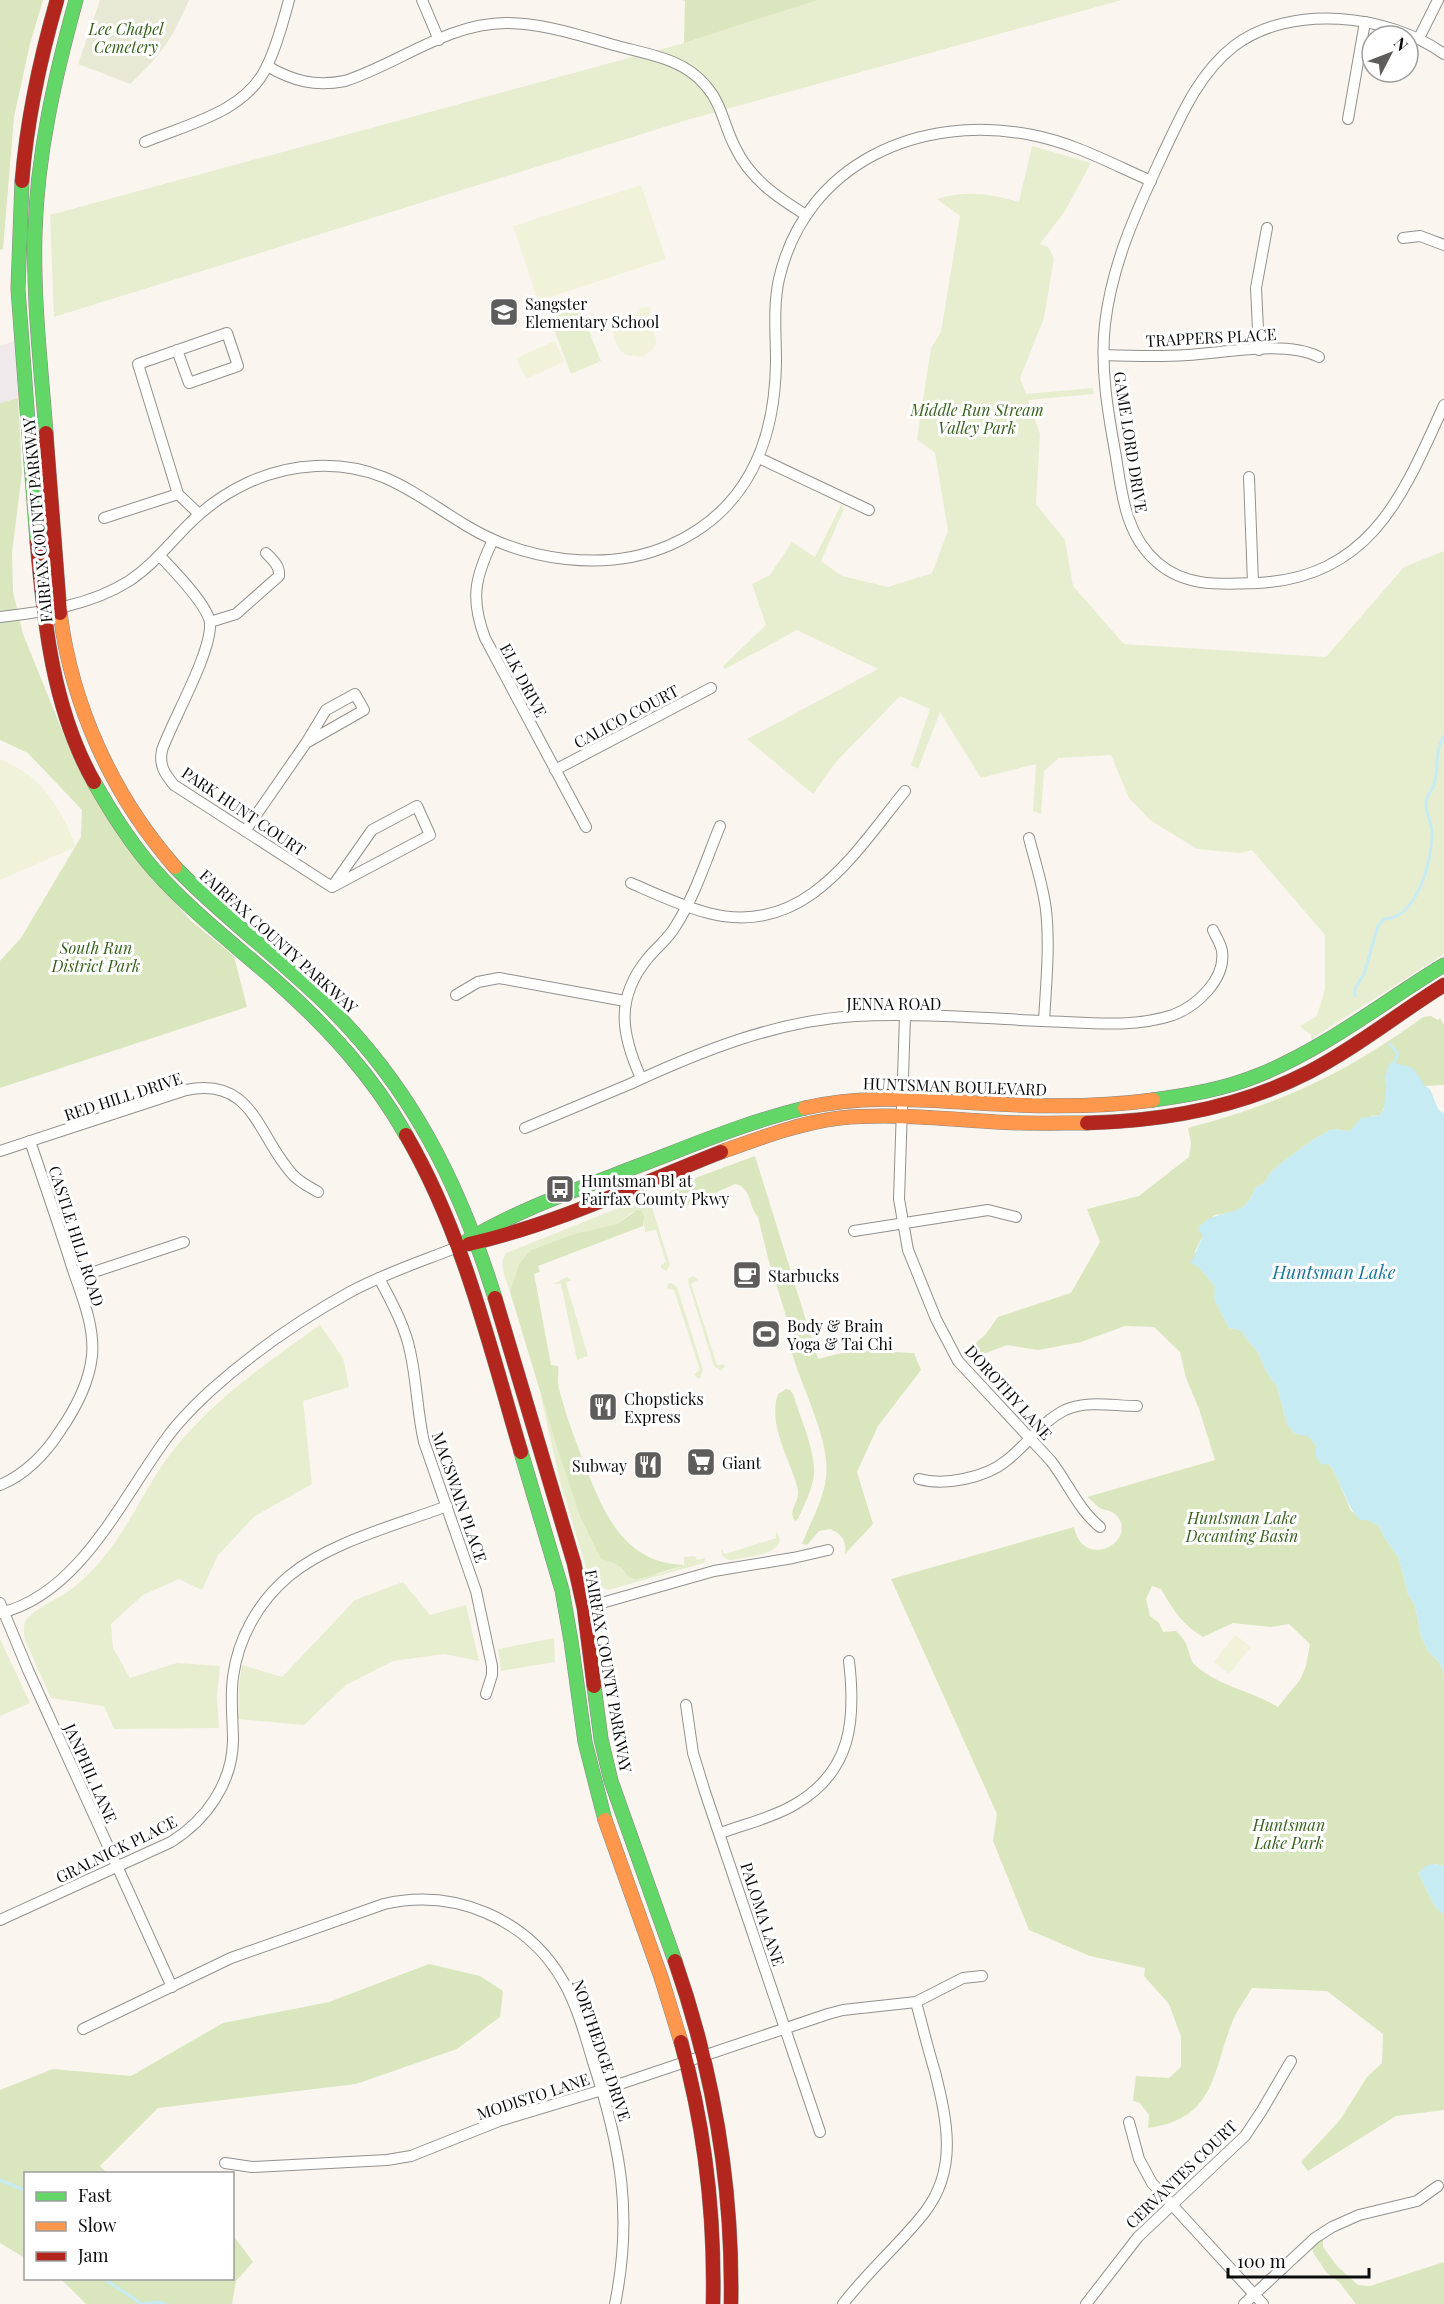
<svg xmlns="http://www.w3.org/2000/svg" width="1444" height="2304" viewBox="0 0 1444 2304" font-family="'Playfair Display',serif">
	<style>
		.industrial { fill: #f0e9ec }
		.green { fill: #e7eecf }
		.forest { fill: #d9e6be; fill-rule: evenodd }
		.cemetery { fill: #e8e9d4 }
		.pitch { fill: #f0f2d9 }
		.water { fill: #c6ebf3 }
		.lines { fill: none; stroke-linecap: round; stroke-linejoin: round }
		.stream { stroke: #c6ebf3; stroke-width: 3 }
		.street-casing { stroke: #93918e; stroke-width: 12 }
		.fast-casing { stroke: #898784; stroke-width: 15 }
		.slow-casing { stroke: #898784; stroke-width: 15 }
		.jam-casing { stroke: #898784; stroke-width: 15 }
		.street { stroke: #fefefd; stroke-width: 10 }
		.fast { stroke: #63d668; stroke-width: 14 }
		.slow { stroke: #ff974d; stroke-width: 14 }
		.jam { stroke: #b3261e; stroke-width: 14 }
		.labels { text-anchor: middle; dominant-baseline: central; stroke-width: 6; stroke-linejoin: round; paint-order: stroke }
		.park-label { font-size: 16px; font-style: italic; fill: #37611d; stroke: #fff }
		.poi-label { font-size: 16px; fill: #0b0b0b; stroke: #fff; text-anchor: start }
		.street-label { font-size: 16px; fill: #0b0b0b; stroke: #fff }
		.water-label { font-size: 18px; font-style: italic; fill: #18769a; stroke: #fff }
	</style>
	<rect width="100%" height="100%" fill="#faf6ef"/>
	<polygon class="industrial" points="15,341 18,398 0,403 0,346"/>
	<g class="green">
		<polygon points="818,0 1122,0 687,120 54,317 50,215 684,43"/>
		<path d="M1032 146 1091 163 1065 211 1040 244 1048 247 1054 258 1044 318 1020 378 1026 394 1093 388 1094 394 1028 400 1040 434 1036 504 1065 540 1073 586 1124 644 1326 657 1404 567 1444 551V954L1311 1039V1035L1300 1026 1317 1016 1325 989V935L1252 850 1240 853 1197 849 1150 820 1129 798 1111 755 1059 758 1044 771 1041 814 1033 811 1036 764 981 778 940 712 918 769 911 765 930 709 900 696 835 763 813 794 747 739 878 669 797 630 725 669 723 666 766 625 752 584 770 575 792 542 815 557 841 505 844 509 821 561 842 576 888 587 932 573 948 531 935 453 917 439 931 348 941 332 960 216 937 199C968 190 989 194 1019 202Z"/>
		<polygon points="579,306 601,361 571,374 550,319"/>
		<path d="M641 1202 651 1204 670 1265 666 1271 661 1268V1265L666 1262 656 1230 645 1232 642 1211 632 1212 617 1224 574 1234 531 1250 515 1274V1280L510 1292C506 1280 498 1264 506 1253L631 1203Z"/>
		<polygon points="693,1276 698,1280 691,1284 717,1365 723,1364 725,1366 721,1371 714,1366 689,1285 688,1279"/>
		<polygon points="567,1277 572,1280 566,1283 588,1356 577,1360 561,1284 553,1284"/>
		<polygon points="671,1283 677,1287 703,1370 700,1378 697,1378 694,1374 700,1370 674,1290 667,1289 668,1284"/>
		<path d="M320 1325 343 1358 349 1387 303 1401 312 1484 255 1516 218 1555 202 1590 179 1579 143 1595 111 1624 113 1648 130 1678 177 1663 220 1666 217 1697 219 1728 114 1729 104 1706 51 1698 25 1640C24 1634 23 1628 25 1622 31 1610 58 1599 69 1591 81 1581 93 1571 102 1559 128 1529 143 1492 166 1460 207 1403 264 1365 320 1325Z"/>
		<polygon points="540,1392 580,1515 628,1577 659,1574 684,1565 684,1557 695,1556 697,1560 705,1558 704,1563 608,1590 595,1585 588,1574 560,1482"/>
		<path d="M776 1531C793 1554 746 1557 732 1560H728L722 1555 721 1548 725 1554 776 1538Z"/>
		<polygon points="403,1582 430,1615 466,1605 479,1661 444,1654 393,1661 346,1685 304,1725 238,1719 239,1686 242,1665 282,1677 355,1600"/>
		<polygon points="554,1638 555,1662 501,1671 498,1649"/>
		<polygon points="0,1639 30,1703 0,1716"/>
	</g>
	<g class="forest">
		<polygon points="0,0 43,0 30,44 14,117 3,249 0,250"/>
		<polygon points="683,0 818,0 684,43 685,1"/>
		<polygon points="18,398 22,473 12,553 13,592 23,634 70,750 137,858 190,920 234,956 247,1007 0,1088 0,961 21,938 81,837 82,810 28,753 0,740 0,403"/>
		<path d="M1431 1016 1438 1020 1440 1018 1444 1025V1085L1424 1086 1404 1067 1398 1064 1385 1076C1387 1089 1388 1104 1380 1115L1371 1116 1350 1131 1332 1129 1313 1140 1284 1161 1270 1173 1264 1183 1255 1188C1249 1209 1234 1213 1214 1215L1195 1251 1200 1268 1215 1287 1214 1299 1229 1328 1240 1330 1259 1354 1267 1373 1277 1386 1287 1424 1295 1434 1308 1435 1335 1473 1351 1511 1379 1526 1384 1537 1399 1558 1408 1594 1415 1605 1421 1636 1428 1651 1440 1663 1444 1675V1866L1434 1864 1418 1873C1426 1885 1432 1909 1444 1914V2110L1396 2116 1308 2171 1301 2162 1340 2120 1367 2077 1382 2063 1383 2034 1327 1991 1252 1988C1246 1998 1238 2009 1233 2020 1212 2072 1216 2119 1148 2128L1149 2115 1140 2103 1133 2101 1136 2076 1169 2078 1181 2067V2037L1169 2004 1144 1976 1145 1968 1090 1956 1029 1930 993 1841 997 1814 891 1579 1074 1527C1083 1570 1136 1544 1118 1517 1113 1511 1108 1511 1102 1509 1097 1507 1092 1500 1087 1497L1215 1460 1199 1409 1186 1378 1180 1352 1154 1327 1125 1326 1081 1342 1038 1350 1007 1345 973 1358 969 1349 985 1335 998 1317 1071 1293 1100 1242 1087 1209 1139 1196 1189 1157 1191 1143 1188 1128C1282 1103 1345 1074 1423 1017ZM1152 1586 1161 1589C1173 1610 1183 1625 1203 1637L1233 1623 1271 1627 1289 1624 1310 1644 1306 1666 1300 1680 1278 1707C1252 1691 1217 1686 1194 1664 1189 1658 1189 1648 1185 1642 1183 1638 1179 1634 1176 1631L1163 1632 1159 1623 1150 1616 1146 1599Z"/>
		<path d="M755 1156 818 1359 853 1350 914 1353 921 1370 878 1426 857 1472 873 1524 845 1554C847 1541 842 1534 830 1529L819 1531 807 1545 802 1544C810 1523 823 1501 826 1478 831 1441 802 1389 792 1353L797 1351 768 1258 758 1217C748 1206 752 1187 735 1184L679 1209 672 1206 668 1195 676 1185Z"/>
		<path d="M637 1210 642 1211 644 1217 643 1226 538 1266 540 1272 534 1274 551 1365 558 1366C559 1373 557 1381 559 1389 566 1416 576 1442 586 1468 605 1516 625 1563 684 1565L646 1577 636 1579 628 1577C621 1565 614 1562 601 1559L580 1516 557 1447 510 1292 519 1264 531 1250 574 1234 617 1224Z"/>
		<path d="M786 1389 790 1390 793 1394C800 1417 816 1452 814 1475 812 1490 804 1505 798 1519L795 1521C787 1510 800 1502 798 1490 791 1460 767 1425 778 1394Z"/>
		<polygon points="429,1964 480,1976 503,1991 500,2017 457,2049 356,2084 158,2108 100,2166 107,2173 26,2174 25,2258 0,2243 0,2090 53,2069 131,2076 223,2023 329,2002"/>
		<polygon points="1323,2232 1323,2247 1337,2266 1358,2285 1370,2286 1444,2262 1444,2304 1356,2304 1339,2282 1327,2273 1314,2254 1310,2243"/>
		<polygon points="233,2235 253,2262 236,2281 232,2304 86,2304 61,2279 232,2278"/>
	</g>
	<path class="cemetery" d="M100 0H189C172 39 161 55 130 84L78 64Z"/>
	<g class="pitch">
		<polygon points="641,185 666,259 538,301 513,226"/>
		<path d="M650 307C651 312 650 317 651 321 654 341 665 343 642 357L626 355C614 345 610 334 617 321L639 313 640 308Z"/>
		<polygon points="555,341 564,362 526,379 516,358"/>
		<path d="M0 759C42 776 60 807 76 847L0 880Z"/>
		<polygon points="1235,1635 1251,1647 1229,1674 1214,1662"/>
	</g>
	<g class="water">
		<path d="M1390 1062C1396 1064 1405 1065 1410 1067 1420 1071 1420 1085 1430 1089L1438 1109 1444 1114V1675L1440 1663 1428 1651 1421 1636 1415 1605 1408 1594 1399 1558 1384 1537 1379 1526 1367 1520H1360C1345 1504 1342 1482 1329 1464L1322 1465 1316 1457V1446L1308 1436 1295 1434 1287 1424 1277 1386 1267 1373 1259 1354 1240 1330 1229 1328 1214 1299 1215 1287 1200 1268 1191 1263 1203 1236 1198 1229C1216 1205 1245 1222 1255 1188L1264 1183 1270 1173 1284 1161 1313 1140 1332 1129 1350 1131 1361 1118 1380 1115 1384 1109 1386 1084 1385 1076Z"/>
		<path d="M1434 1864 1444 1866V1914C1432 1909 1426 1885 1418 1873L1426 1866Z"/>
	</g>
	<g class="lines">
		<g class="stream">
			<path d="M1355 996V989L1364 974 1378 926 1384 919C1417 919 1432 861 1432 833 1432 823 1425 812 1426 802 1426 796 1432 791 1434 785 1439 768 1434 752 1444 736"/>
			<polyline points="1390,1044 1398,1054 1394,1063"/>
			<polyline points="0,2180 26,2191"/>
			<polyline points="107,2278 107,2281 142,2304 157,2302 166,2304"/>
		</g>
		<g class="street-casing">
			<g id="street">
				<polyline points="422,0 439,40"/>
				<polyline points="1419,38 1438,0"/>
				<path d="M1444 54C1388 14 1291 3 1234 46 1198 74 1180 118 1161 158 1136 212 1112 264 1105 324 1100 368 1108 413 1116 457 1122 496 1126 536 1158 563 1187 588 1223 584 1258 583 1372 577 1404 493 1444 405"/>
				<path d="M267 66C293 81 315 87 345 81 398 64 448 23 506 23 545 23 584 37 621 47 652 55 685 60 706 86 722 104 724 126 735 147 750 179 777 197 806 215"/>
				<polyline points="1348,119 1365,22"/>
				<path d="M145 142C188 124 246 112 267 66 277 46 283 22 289 0"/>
				<polyline points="1403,238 1420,236 1444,245"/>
				<polyline points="177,350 189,383 238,366 227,333 138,364 178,494 199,514"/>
				<polyline points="1259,350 1256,288 1267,228"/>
				<path d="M1104 355C1131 356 1159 357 1187 355 1225 353 1285 340 1319 357"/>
				<polyline points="759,458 869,510"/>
				<polyline points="1249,477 1253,583"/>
				<polyline points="104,518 178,494"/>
				<path d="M493 540C475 577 470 599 485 638L586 827"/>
				<path d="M160 556C173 570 208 605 210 623 212 652 173 719 162 750 159 765 164 773 174 785L332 887 430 835 417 806 372 830 332 887"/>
				<path d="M0 617C44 612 91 605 129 581 153 565 169 544 189 524 223 490 268 468 316 466 382 463 415 495 467 526 525 561 606 573 670 545 747 511 775 442 776 362 776 334 773 306 779 279 806 162 921 113 1032 135 1074 143 1112 164 1151 181"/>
				<path d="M210 622 236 614 279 576C280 566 273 560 266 553"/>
				<polyline points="555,770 711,688"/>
				<polyline points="245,831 306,743 364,710 355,694 326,710 306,743"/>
				<path d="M1029 838C1035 862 1043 885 1046 910 1050 946 1046 984 1044 1021"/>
				<path d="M631 883C656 894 681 906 708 913 804 938 854 854 905 791"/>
				<polyline points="456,995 478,982 499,978 625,1001"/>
				<path d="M905 1016 899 1199 908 1250 936 1319 958 1361 1051 1461C1068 1483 1078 1509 1100 1527"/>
				<path d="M641 1078C621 1034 615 998 648 958 657 947 668 939 675 927 695 896 706 860 720 826"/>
				<path d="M525 1128C560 1113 595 1099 630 1084 701 1051 776 1021 855 1016 917 1013 980 1018 1042 1021 1084 1022 1131 1029 1173 1015 1197 1006 1226 979 1222 951 1221 944 1216 937 1213 930"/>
				<path d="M0 1151 186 1090C255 1076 258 1139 294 1176 301 1183 310 1187 318 1192"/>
				<polyline points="854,1231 988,1210 1016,1217"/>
				<polyline points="76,1278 184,1242"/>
				<path d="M379 1278C391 1301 405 1326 410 1351 417 1381 417 1412 424 1442L476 1591 492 1666V1675L486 1694"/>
				<path d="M919 1479C944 1486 985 1478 1006 1461 1027 1445 1041 1422 1065 1410 1087 1400 1113 1406 1137 1406"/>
				<path d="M0 1485C25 1475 46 1453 60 1431 76 1408 89 1383 92 1356 95 1326 81 1294 72 1267 59 1225 44 1183 30 1141"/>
				<polyline points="0,1603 28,1670 172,1987"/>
				<polyline points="584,1608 714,1571 793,1558 828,1550"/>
				<path d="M0 1613C79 1595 122 1498 166 1439 178 1422 194 1406 209 1392 251 1354 301 1319 350 1292 385 1273 423 1261 460 1246"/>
				<polyline points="686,1705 693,1753 705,1792 820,2132"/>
				<path d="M721 1833C745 1824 772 1818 794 1805 852 1772 856 1720 849 1661"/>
				<path d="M0 1920 171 1842C206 1820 232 1784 233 1741 233 1720 230 1699 233 1677 238 1638 259 1601 289 1576 330 1542 397 1525 447 1506"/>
				<path d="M83 2029 231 1958 384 1904C454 1888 527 1918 563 1981 577 2005 585 2035 593 2062 621 2147 633 2216 615 2304"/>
				<polyline points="1129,2122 1139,2159 1152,2183 1263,2304"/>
				<polyline points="225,2163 252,2167 387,2160 411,2156 499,2121 602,2090 828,2014 843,2010 916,2002 963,1978 982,1976"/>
				<path d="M843 2304C868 2271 900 2244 925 2212 958 2169 947 2120 935 2072 928 2049 922 2025 916 2002"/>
				<polyline points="1086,2304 1138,2237 1245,2136 1261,2112 1291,2061"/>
				<polyline points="1244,2304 1315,2238 1332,2227 1359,2215 1417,2201 1438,2186"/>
			</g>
		</g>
		<g class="fast-casing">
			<g id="fast">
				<polyline points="22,181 18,289 37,542"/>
				<path d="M46 433C41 367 33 300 35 233 37 154 55 76 76 0"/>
				<path d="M94 782C112 814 131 844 156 872 193 913 236 946 277 982 327 1027 373 1076 406 1135"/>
				<path d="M175 867C222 916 276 955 324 1002 411 1086 459 1183 495 1298"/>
				<path d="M1153 1100C1189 1095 1225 1089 1259 1075 1326 1048 1383 1002 1444 965"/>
				<path d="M467 1241C520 1208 578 1190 635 1167 691 1146 746 1122 805 1108"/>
				<polyline points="521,1452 562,1590 571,1641 585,1742 605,1820"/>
				<polyline points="594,1686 601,1739 611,1781 675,1961"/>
			</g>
		</g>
		<g class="slow-casing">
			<g id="slow">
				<path d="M60 613C72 707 113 796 175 867"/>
				<path d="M805 1108C869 1093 932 1101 997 1104 1049 1107 1101 1107 1153 1100"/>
				<path d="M721 1152C760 1138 799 1123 840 1118 892 1113 944 1119 996 1122 1026 1124 1057 1123 1087 1123"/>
				<polyline points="605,1820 661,1977 681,2042"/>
			</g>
		</g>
		<g class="jam-casing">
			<g id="jam">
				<path d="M22 181C27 119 40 59 57 0"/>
				<polyline points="46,433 60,613"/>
				<path d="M37 542C44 623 53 710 94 782"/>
				<path d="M1087 1123C1164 1121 1241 1107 1309 1072 1357 1047 1399 1013 1444 985"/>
				<path d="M406 1135C463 1233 489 1344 521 1452"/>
				<path d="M469 1244C557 1224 637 1185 721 1152"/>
				<polyline points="495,1298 574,1563 584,1608 594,1686"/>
				<path d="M675 1961C714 2073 733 2185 731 2304"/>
				<path d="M681 2042C705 2128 715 2214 713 2304"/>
			</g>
		</g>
		<use href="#street" class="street"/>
		<use href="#fast" class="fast"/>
		<use href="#slow" class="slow"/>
		<use href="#jam" class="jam"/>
	</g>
	<defs>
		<g id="school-square" transform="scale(1.5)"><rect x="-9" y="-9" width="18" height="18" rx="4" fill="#5f5d5b" stroke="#fff"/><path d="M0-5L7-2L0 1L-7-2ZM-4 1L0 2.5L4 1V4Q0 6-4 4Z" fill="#fff"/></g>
		<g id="bus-square" transform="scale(1.5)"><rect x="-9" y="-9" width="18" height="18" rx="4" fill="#5f5d5b" stroke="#fff"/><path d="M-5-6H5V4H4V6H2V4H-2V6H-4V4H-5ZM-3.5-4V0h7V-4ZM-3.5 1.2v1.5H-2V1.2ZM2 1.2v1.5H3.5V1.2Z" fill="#fff"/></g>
		<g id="cafe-square" transform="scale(1.5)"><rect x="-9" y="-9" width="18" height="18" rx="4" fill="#5f5d5b" stroke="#fff"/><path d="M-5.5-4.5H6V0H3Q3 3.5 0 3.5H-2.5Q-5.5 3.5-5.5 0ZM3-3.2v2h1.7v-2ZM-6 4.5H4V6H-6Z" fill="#fff"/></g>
		<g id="stadium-square" transform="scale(1.5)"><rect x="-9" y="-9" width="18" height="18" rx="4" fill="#5f5d5b" stroke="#fff"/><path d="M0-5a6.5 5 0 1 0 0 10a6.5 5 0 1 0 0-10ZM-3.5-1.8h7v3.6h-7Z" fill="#fff"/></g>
		<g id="restaurant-square" transform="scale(1.5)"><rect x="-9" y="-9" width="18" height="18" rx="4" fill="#5f5d5b" stroke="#fff"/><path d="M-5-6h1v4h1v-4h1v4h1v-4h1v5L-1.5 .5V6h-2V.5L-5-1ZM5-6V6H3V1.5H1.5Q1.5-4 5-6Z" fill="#fff"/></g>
		<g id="supermarket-square" transform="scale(1.5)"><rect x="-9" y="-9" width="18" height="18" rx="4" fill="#5f5d5b" stroke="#fff"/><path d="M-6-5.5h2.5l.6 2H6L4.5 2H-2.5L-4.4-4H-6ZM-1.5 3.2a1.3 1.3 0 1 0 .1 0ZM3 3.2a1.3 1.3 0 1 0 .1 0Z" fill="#fff"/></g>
	</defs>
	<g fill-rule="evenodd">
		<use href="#school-square" x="504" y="312"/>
		<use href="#bus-square" x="560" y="1189"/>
		<use href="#cafe-square" x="747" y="1275"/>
		<use href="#stadium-square" x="766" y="1334"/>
		<use href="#restaurant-square" x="603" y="1407"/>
		<use href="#supermarket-square" x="701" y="1462"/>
		<use href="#restaurant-square" x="648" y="1465"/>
	</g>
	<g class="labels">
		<g class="park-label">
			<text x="126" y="28">Lee Chapel<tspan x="126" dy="18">Cemetery</tspan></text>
			<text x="977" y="409">Middle Run Stream<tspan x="977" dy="18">Valley Park</tspan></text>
			<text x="96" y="947">South Run<tspan x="96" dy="18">District Park</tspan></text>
			<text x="1242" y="1517">Huntsman Lake<tspan x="1242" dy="18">Decanting Basin</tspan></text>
			<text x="1289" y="1824">Huntsman<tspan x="1289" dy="18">Lake Park</tspan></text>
		</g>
		<g class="poi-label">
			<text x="525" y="303">Sangster<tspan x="525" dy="18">Elementary School</tspan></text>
			<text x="581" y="1180">Huntsman Bl at<tspan x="581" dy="18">Fairfax County Pkwy</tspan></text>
			<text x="768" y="1275">Starbucks</text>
			<text x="787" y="1325">Body &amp; Brain<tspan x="787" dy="18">Yoga &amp; Tai Chi</tspan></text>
			<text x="624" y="1398">Chopsticks<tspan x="624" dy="18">Express</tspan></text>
			<text x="722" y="1462">Giant</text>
			<text x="627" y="1465" text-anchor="end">Subway</text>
		</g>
		<g class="street-label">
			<text transform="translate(1211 337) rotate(-3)">TRAPPERS PLACE</text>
			<text transform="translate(1131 442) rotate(81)">GAME LORD DRIVE</text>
			<text transform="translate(37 520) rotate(-95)">FAIRFAX COUNTY PARKWAY</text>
			<text transform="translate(524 680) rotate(62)">ELK DRIVE</text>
			<text transform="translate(626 716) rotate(-28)">CALICO COURT</text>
			<text transform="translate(244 811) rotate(34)">PARK HUNT COURT</text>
			<text transform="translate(279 941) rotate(42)">FAIRFAX COUNTY PARKWAY</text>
			<text x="894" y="1003">JENNA ROAD</text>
			<text transform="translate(955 1086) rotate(2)">HUNTSMAN BOULEVARD</text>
			<text transform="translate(123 1096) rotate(-18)">RED HILL DRIVE</text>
			<text transform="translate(77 1236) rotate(72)">CASTLE HILL ROAD</text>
			<text transform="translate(1009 1392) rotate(48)">DOROTHY LANE</text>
			<text transform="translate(460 1497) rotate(71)">MACSWAIN PLACE</text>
			<text transform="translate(609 1671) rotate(80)">FAIRFAX COUNTY PARKWAY</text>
			<text transform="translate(91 1773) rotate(66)">JANPHIL LANE</text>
			<text transform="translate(116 1849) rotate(-26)">GRALNICK PLACE</text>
			<text transform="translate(763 1914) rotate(72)">PALOMA LANE</text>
			<text transform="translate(602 2050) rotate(71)">NORTHEDGE DRIVE</text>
			<text transform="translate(533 2096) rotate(-18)">MODISTO LANE</text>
			<text transform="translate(1181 2174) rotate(-44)">CERVANTES COURT</text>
		</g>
		<g class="water-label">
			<text x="1334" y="1272">Huntsman Lake</text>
		</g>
	</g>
	<rect x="24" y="2172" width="210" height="108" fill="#ffffff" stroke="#9d9d9d" stroke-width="1.5"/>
	<rect x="36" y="2192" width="30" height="9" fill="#63d668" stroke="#9d9d9d" stroke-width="1.5"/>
	<text x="78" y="2202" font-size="18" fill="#0b0b0b">Fast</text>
	<rect x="36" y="2222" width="30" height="9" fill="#ff974d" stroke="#9d9d9d" stroke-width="1.5"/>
	<text x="78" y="2232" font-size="18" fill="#0b0b0b">Slow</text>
	<rect x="36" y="2252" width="30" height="9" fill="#b3261e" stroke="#9d9d9d" stroke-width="1.5"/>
	<text x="78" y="2262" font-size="18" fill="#0b0b0b">Jam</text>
	<g transform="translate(1390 54) rotate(48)"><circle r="28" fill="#ffffff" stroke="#9d9d9d" stroke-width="1.5"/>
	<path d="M0-4.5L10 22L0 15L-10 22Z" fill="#5f5d5b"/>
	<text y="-9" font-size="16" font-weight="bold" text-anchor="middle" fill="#0b0b0b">N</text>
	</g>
	<path d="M1228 2268v9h141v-9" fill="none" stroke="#0b0b0b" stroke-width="3"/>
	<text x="1237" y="2268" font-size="18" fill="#0b0b0b" stroke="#ffffff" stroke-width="4.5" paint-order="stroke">100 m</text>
</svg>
